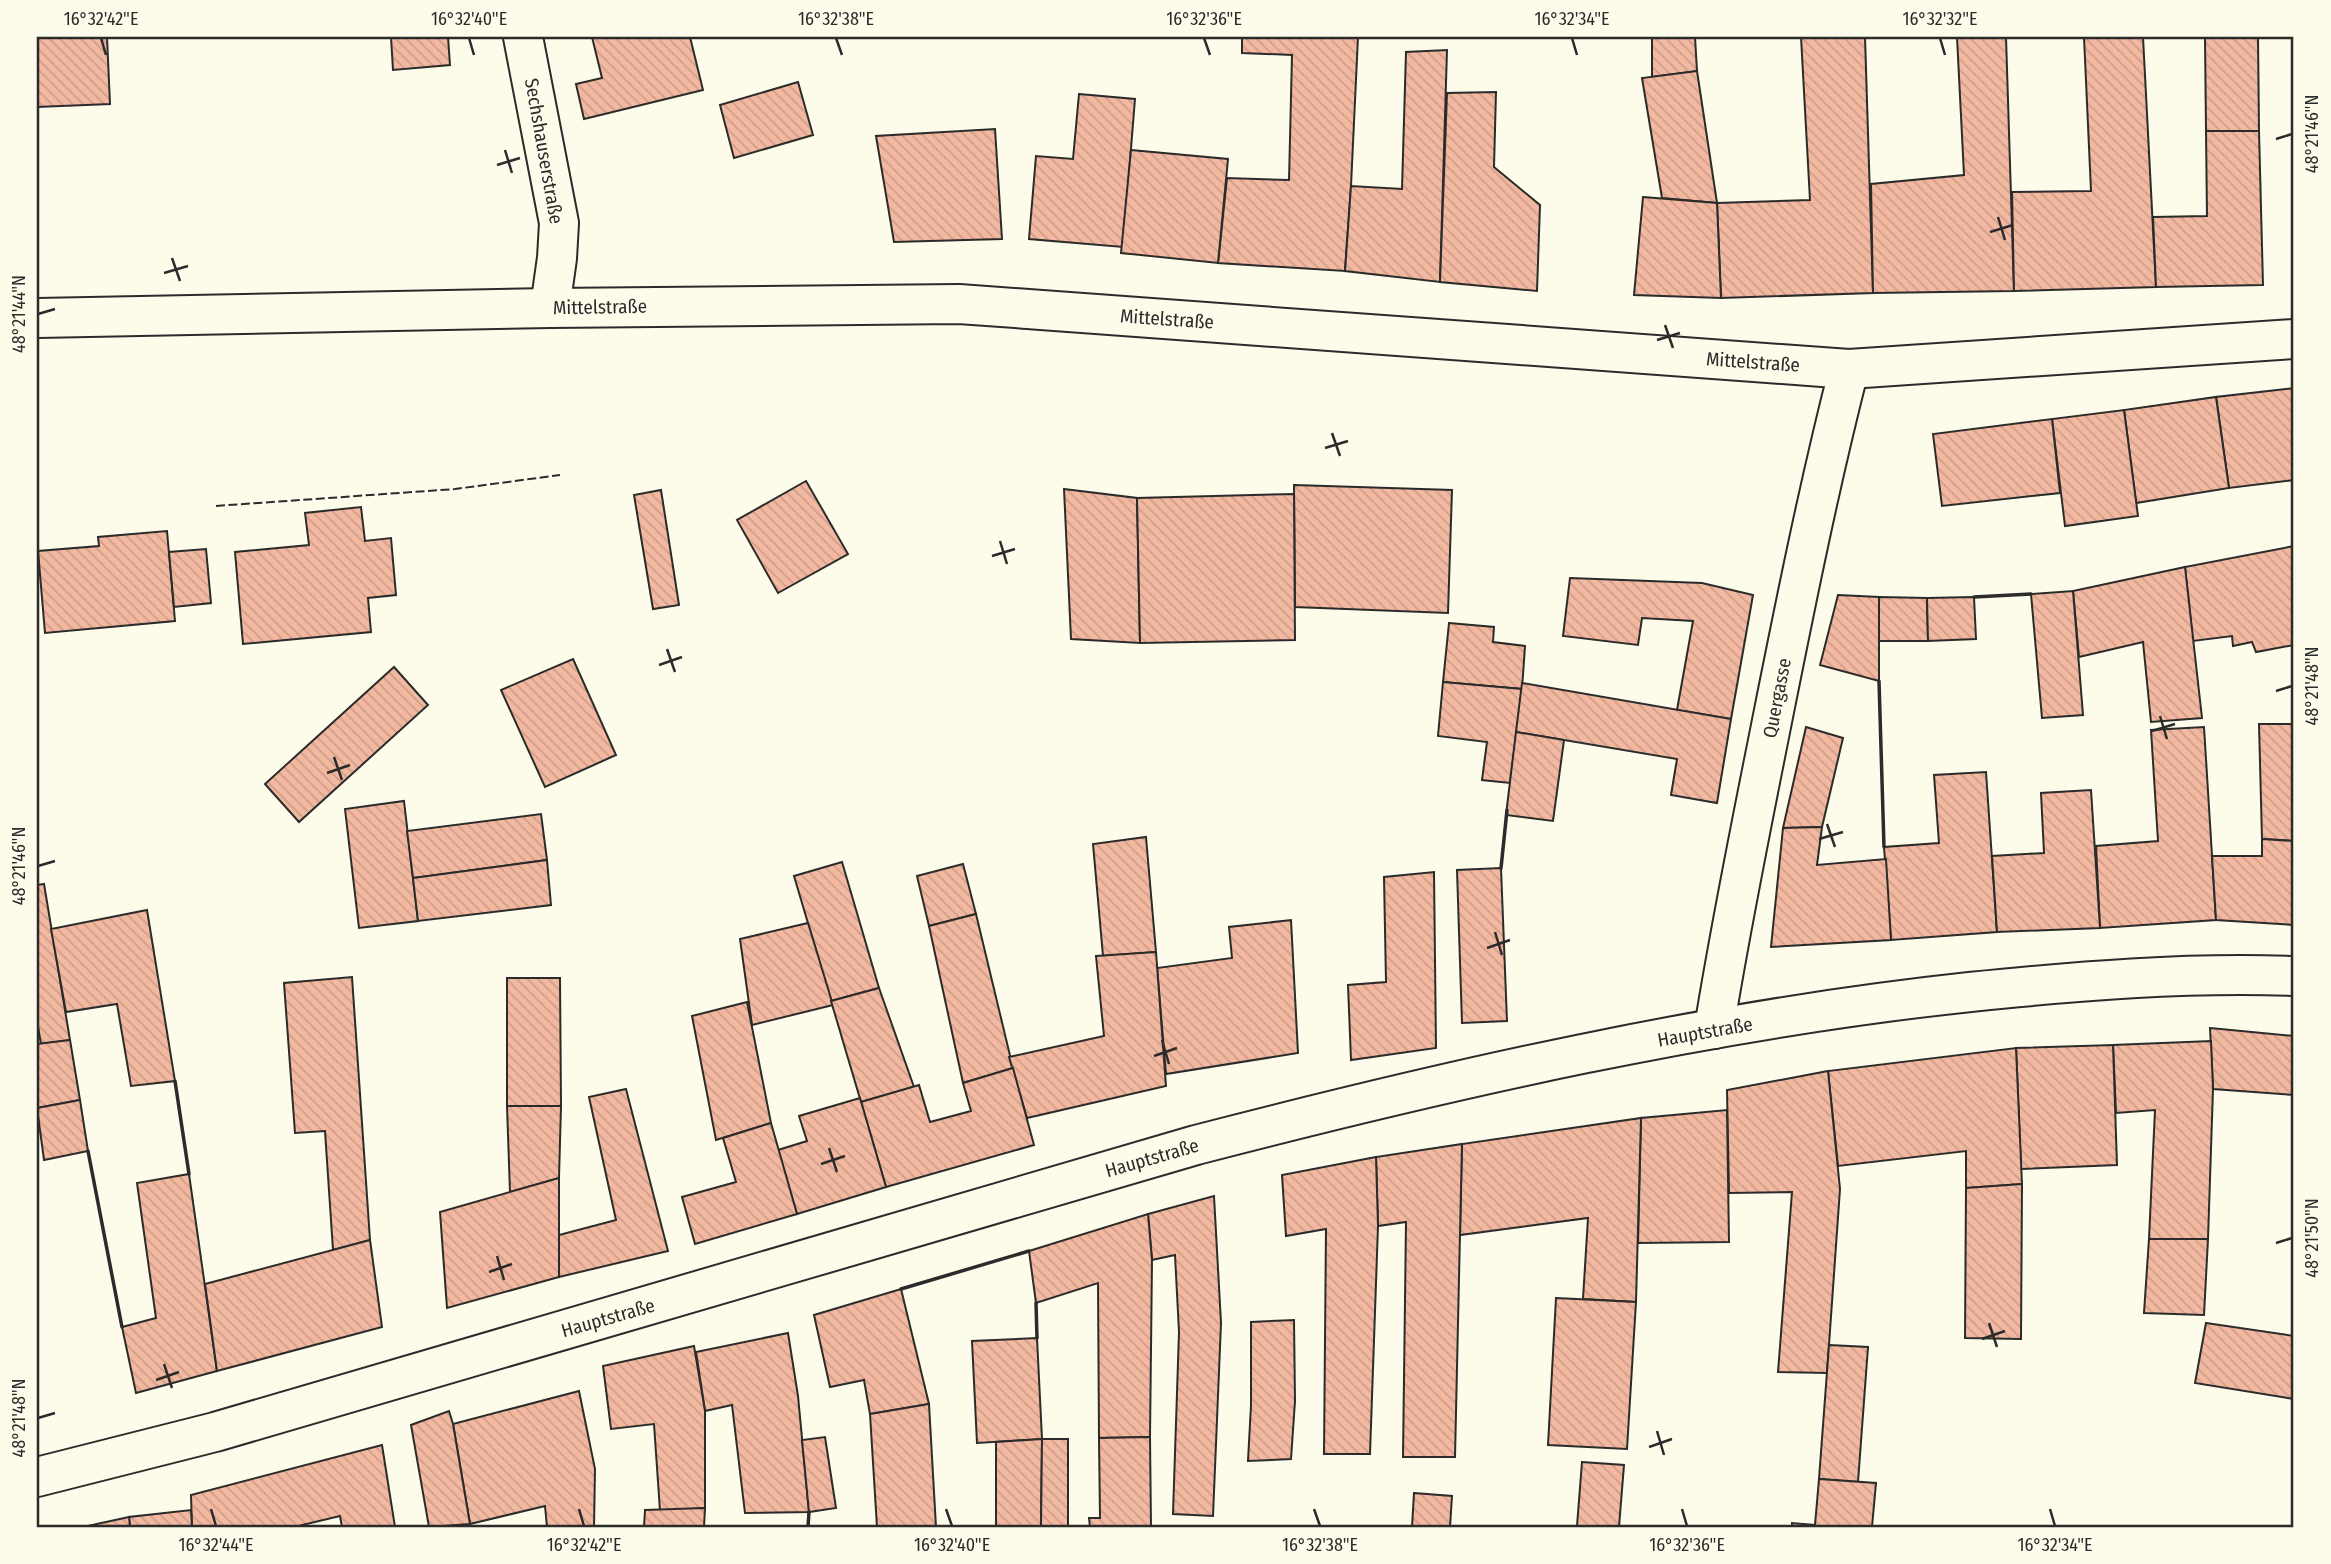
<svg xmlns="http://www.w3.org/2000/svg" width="2331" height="1564" viewBox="0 0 2331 1564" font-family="'Fira Sans Condensed',sans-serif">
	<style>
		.building { fill: url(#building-back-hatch); stroke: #2b2b2b; stroke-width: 2 }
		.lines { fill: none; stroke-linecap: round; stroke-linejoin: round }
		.minor-casing { stroke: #2b2b2b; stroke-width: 42 }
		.secondary-casing { stroke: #2b2b2b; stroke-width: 42 }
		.minor { stroke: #fdfbea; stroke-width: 38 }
		.secondary { stroke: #fdfbea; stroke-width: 38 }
		.fence { stroke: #2b2b2b; stroke-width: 2; stroke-dasharray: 9 3.5; stroke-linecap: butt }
		.wall { stroke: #2b2b2b; stroke-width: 3.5 }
		.ticks { fill: none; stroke: #2b2b2b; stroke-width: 2.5 }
		.labels { text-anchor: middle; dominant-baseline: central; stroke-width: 5; stroke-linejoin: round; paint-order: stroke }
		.street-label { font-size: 19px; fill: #2b2b2b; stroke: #fdfbea }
		.neatline { fill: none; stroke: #2b2b2b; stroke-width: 2.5 }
		.ticks-label { font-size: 18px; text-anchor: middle; fill: #2b2b2b }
	</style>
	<defs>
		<pattern id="building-back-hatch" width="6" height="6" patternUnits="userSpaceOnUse" patternTransform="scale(1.75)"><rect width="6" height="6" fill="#f2b8a0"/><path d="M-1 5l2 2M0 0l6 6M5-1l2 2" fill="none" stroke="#d09e8a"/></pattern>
	</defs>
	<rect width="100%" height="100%" fill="#fdfbea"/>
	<g class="building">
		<polygon points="37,37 107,37 110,104 37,107"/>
		<polygon points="391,37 448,37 450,65 393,70"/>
		<polygon points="592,37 690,37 703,90 584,119 576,84 602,78"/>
		<polygon points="1242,37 1358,37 1351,186 1345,271 1218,263 1227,178 1289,180 1292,55 1242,53"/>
		<polygon points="1652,37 1695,37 1697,71 1652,77"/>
		<polygon points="1801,37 1865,37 1873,293 1721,298 1717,203 1810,200"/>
		<polygon points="1957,37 2006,37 2014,291 1873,293 1871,184 1964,175"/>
		<polygon points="2084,37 2143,37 2156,287 2014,291 2012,192 2091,191"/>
		<polygon points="2205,37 2258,37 2259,131 2206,131"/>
		<polygon points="1447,50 1440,282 1345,271 1351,186 1402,189 1406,52"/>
		<polygon points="1697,71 1717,203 1662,198 1642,78"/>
		<polygon points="798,82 813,135 734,158 720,105"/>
		<polygon points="1496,92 1494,167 1540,205 1537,291 1440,282 1447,93"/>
		<polygon points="1079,94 1135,99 1123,247 1029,239 1036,156 1073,159"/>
		<polygon points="995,129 1002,239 894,242 876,136"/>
		<polygon points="2206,131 2259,131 2263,285 2156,287 2153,217 2207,216"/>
		<polygon points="1131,150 1228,159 1218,263 1121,253"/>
		<polygon points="1643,197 1717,203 1721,298 1634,295"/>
		<polygon points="2294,388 2294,480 2229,488 2216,397"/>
		<polygon points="2216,397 2229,488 2136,503 2124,410"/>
		<polygon points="2124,410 2138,516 2065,526 2052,419"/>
		<polygon points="2052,419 2060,493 1942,506 1933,434"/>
		<polygon points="806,481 848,554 778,593 737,520"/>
		<polygon points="1294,485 1452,490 1448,613 1295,607"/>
		<polygon points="1064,489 1137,498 1140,643 1071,639"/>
		<polygon points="661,490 679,605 653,609 634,495"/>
		<polygon points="1294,494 1295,640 1140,643 1137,498"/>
		<polygon points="361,507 365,541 391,538 396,595 368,598 371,632 243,644 235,552 309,545 305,513"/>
		<polygon points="167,531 175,621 45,633 38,551 99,546 98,537"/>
		<polygon points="2294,546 2294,645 2256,652 2252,642 2233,646 2232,636 2193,641 2185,567"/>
		<polygon points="206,549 211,603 174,607 169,552"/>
		<polygon points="2185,567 2202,718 2151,722 2143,642 2079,657 2073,591"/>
		<polygon points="1570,578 1702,583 1753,595 1731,719 1677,710 1693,621 1642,618 1638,645 1563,636"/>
		<polygon points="2073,591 2083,715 2042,718 2031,594"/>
		<polygon points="1838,595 1879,597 1879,681 1820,665"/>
		<polygon points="1879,597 1927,598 1928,641 1879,641"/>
		<polygon points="1974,597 1976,639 1928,641 1927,598"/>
		<polygon points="1449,623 1494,627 1493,642 1525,646 1522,689 1443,682"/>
		<polygon points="573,659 616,755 545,787 501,690"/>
		<polygon points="394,667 428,705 299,822 265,784"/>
		<polygon points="1443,682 1522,689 1510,783 1482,780 1487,742 1438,736"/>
		<polygon points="1522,683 1731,719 1717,803 1671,795 1677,759 1516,732"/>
		<polygon points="2259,724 2294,724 2294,841 2262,839"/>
		<polygon points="1806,727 1843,738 1822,827 1783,828"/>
		<polygon points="2204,727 2216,920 2100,928 2096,846 2158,841 2151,730"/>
		<polygon points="1516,732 1564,740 1553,821 1506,815"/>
		<polygon points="1986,772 1997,932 1891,940 1884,847 1939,843 1934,775"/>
		<polygon points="2091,790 2100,928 1997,932 1992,856 2044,853 2041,793"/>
		<polygon points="404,801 418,921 359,928 345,809"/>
		<polygon points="541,814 547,860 413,878 407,831"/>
		<polygon points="1822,827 1817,865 1886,859 1891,940 1771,947 1783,828"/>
		<polygon points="1146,837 1156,952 1103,956 1093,844"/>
		<polygon points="2262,839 2294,841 2294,925 2216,920 2212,856 2262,856"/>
		<polygon points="547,860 551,905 418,921 413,878"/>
		<polygon points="842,862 879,988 831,1001 794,876"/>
		<polygon points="963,864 976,914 929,926 917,876"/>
		<polygon points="1501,868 1507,1021 1462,1023 1457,870"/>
		<polygon points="1434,872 1436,1048 1351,1060 1348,985 1386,982 1384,877"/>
		<polygon points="44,884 70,1040 41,1044 37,1021 37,885"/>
		<polygon points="147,910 175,1081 131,1086 117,1004 66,1012 51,929"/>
		<polygon points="976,914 1013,1068 963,1083 929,926"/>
		<polygon points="1291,920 1298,1053 1166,1074 1157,968 1232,958 1229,927"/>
		<polygon points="808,923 833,1005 752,1025 740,939"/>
		<polygon points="1156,952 1166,1086 1027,1118 1009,1057 1104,1036 1096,956"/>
		<polygon points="352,977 370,1240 333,1250 325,1131 295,1133 284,983"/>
		<polygon points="507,978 560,978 561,1106 507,1106"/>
		<polygon points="879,988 914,1087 861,1102 831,1001"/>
		<polygon points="747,1002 771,1123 716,1140 692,1016"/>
		<polygon points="2210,1028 2294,1036 2294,1095 2213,1089"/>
		<polygon points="70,1040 80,1100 37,1108 37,1044"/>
		<polygon points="2211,1041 2213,1089 2208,1239 2149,1239 2155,1110 2116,1113 2113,1045"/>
		<polygon points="2113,1045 2117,1165 2021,1169 2016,1048"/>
		<polygon points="2016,1048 2022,1184 1966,1188 1966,1151 1838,1166 1828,1071"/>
		<polygon points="1013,1068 1034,1145 886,1187 861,1102 919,1085 930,1122 971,1111 963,1083"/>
		<polygon points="1828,1071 1840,1189 1827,1373 1778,1372 1792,1192 1729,1193 1727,1090"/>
		<polygon points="626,1089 668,1251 559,1277 559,1235 616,1220 589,1097"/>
		<polygon points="860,1098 886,1187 797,1214 778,1150 807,1141 799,1116"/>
		<polygon points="80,1100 88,1151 44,1160 37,1108"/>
		<polygon points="507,1106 561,1106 559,1178 510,1192"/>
		<polygon points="1727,1110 1729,1242 1638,1243 1641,1118"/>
		<polygon points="1641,1118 1636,1302 1583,1299 1588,1218 1460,1235 1462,1144"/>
		<polygon points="771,1123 797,1214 695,1244 682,1197 736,1182 723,1138"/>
		<polygon points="1462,1144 1455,1457 1403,1457 1406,1222 1378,1226 1376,1157"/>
		<polygon points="1376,1157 1378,1226 1370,1454 1324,1454 1326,1229 1286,1236 1282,1175"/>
		<polygon points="189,1174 217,1371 136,1393 122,1327 156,1318 137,1183"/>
		<polygon points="559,1178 559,1277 447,1308 440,1212"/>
		<polygon points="2022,1184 2021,1339 1965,1338 1966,1188"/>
		<polygon points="1214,1196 1221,1323 1213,1516 1173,1514 1179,1332 1175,1255 1152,1260 1148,1214"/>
		<polygon points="1148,1214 1152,1260 1150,1437 1099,1438 1098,1283 1036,1303 1029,1251"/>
		<polygon points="2149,1239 2208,1239 2204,1315 2144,1313"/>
		<polygon points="370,1240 382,1327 217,1371 205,1284"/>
		<polygon points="901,1289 929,1404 870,1414 864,1380 830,1387 814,1315"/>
		<polygon points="1556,1298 1636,1302 1627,1449 1548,1445"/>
		<polygon points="1294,1320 1295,1401 1291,1459 1248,1461 1251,1405 1251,1322"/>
		<polygon points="2206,1323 2294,1336 2294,1399 2195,1383"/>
		<polygon points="788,1333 798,1396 809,1512 745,1513 732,1405 705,1411 696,1352"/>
		<polygon points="1037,1338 1042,1439 977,1443 972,1341"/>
		<polygon points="1829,1345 1868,1347 1858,1482 1819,1479"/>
		<polygon points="694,1346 705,1411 705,1508 660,1511 654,1424 611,1429 603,1366"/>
		<polygon points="579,1391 595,1469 594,1527 547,1527 545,1506 470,1524 453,1424"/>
		<polygon points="929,1404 936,1527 877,1527 870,1414"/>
		<polygon points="449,1411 453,1424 470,1524 429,1527 411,1425"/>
		<polygon points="825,1437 836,1508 809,1512 802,1440"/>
		<polygon points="1150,1437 1151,1527 1090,1527 1089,1518 1100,1518 1099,1438"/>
		<polygon points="1042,1439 1041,1527 996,1527 996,1442"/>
		<polygon points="1042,1439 1068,1439 1068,1527 1041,1527"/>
		<polygon points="382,1445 395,1527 342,1527 340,1516 294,1527 192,1527 191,1495"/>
		<polygon points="1582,1462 1624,1465 1619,1527 1577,1526"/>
		<polygon points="1819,1479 1876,1483 1872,1527 1792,1527 1792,1523 1815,1525"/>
		<polygon points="1414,1493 1452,1496 1450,1527 1412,1527"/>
		<polygon points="705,1508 704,1527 644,1527 645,1510"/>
		<polygon points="191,1510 192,1527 130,1527 129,1517"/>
		<polygon points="129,1517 130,1527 83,1527"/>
	</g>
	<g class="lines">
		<g class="minor-casing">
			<g id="minor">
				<polyline points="523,37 559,223 557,258 550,308"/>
				<polyline points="37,318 550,308 959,304 1849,369 2294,339"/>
				<path d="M1714 1029C1731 923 1753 817 1774 711 1797 596 1820 482 1849 369"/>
			</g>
		</g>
		<g class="secondary-casing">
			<path id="secondary" d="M37 1477 215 1432 1196 1145C1451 1079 1709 1020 1970 992 2078 981 2186 972 2294 976"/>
		</g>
		<use href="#minor" class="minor"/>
		<use href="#secondary" class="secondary"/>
		<polyline class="fence" points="216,506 455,489 560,475"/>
		<g class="wall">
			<polyline points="1974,597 2031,594"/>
			<polyline points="1879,681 1884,847"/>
			<polyline points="1501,868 1507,810"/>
			<polyline points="175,1081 189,1174"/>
			<polyline points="88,1151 122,1327"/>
			<polyline points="901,1289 1029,1251"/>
			<polyline points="1036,1303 1037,1338"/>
			<polyline points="808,1527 809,1512"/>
		</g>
	</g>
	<path class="ticks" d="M101 38 106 55M469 38 474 55M836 38 842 55M1204 38 1210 55M1572 38 1577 55M1940 38 1945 55M2276 139 2292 134M505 150 512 173M497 165 520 158M1998 217 2005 240M1990 232 2013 225M172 258 180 281M164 273 188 266M38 314 55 309M1665 325 1673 348M1657 340 1680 333M1332 433 1340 456M1325 448 1348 441M1000 541 1007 564M992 556 1015 549M667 649 675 672M659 665 682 657M2276 691 2292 686M2160 716 2167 739M2152 731 2175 724M334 757 342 780M327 773 350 765M1827 824 1835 847M1819 839 1843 832M38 866 55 861M1495 932 1502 955M1487 948 1510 940M1162 1040 1169 1064M1154 1056 1177 1048M829 1148 837 1172M821 1164 845 1156M2276 1243 2292 1238M497 1256 504 1280M489 1272 512 1264M1989 1323 1997 1347M1982 1339 2005 1331M164 1364 172 1388M156 1380 179 1372M38 1418 55 1413M1657 1431 1664 1455M1649 1447 1672 1439M211 1509 216 1526M579 1509 584 1526M946 1509 952 1526M1314 1509 1320 1526M1682 1509 1687 1526M2050 1509 2055 1526"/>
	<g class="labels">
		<g class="street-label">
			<text transform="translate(544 151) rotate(80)">Sechshauserstraße</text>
			<text transform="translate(600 307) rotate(-1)">Mittelstraße</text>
			<text transform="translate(1167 319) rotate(4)">Mittelstraße</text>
			<text transform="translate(1753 362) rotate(4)">Mittelstraße</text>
			<text transform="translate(1777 698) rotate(-79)">Quergasse</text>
			<text transform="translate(1705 1032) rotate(-10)">Hauptstraße</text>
			<text transform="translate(1152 1158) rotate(-16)">Hauptstraße</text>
			<text transform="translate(608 1318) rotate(-16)">Hauptstraße</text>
		</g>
	</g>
	<rect width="2331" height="1564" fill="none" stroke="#fdfbea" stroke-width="77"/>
	<rect x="38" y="38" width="2254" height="1488" class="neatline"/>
	<g class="ticks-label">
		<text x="101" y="25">16°32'42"E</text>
		<text x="469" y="25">16°32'40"E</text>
		<text x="836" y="25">16°32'38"E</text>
		<text x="1204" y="25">16°32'36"E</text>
		<text x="1572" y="25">16°32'34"E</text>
		<text x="1940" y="25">16°32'32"E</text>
		<text transform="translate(2312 134) rotate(-90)" y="6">48°21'46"N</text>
		<text transform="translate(19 314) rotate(-90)" y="6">48°21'44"N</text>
		<text transform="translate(2312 686) rotate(-90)" y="6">48°21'48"N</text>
		<text transform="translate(19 866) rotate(-90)" y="6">48°21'46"N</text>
		<text transform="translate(2312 1238) rotate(-90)" y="6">48°21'50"N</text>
		<text transform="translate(19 1418) rotate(-90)" y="6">48°21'48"N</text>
		<text x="216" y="1551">16°32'44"E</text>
		<text x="584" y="1551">16°32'42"E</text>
		<text x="952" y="1551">16°32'40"E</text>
		<text x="1320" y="1551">16°32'38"E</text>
		<text x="1687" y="1551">16°32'36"E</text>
		<text x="2055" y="1551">16°32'34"E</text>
	</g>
</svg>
